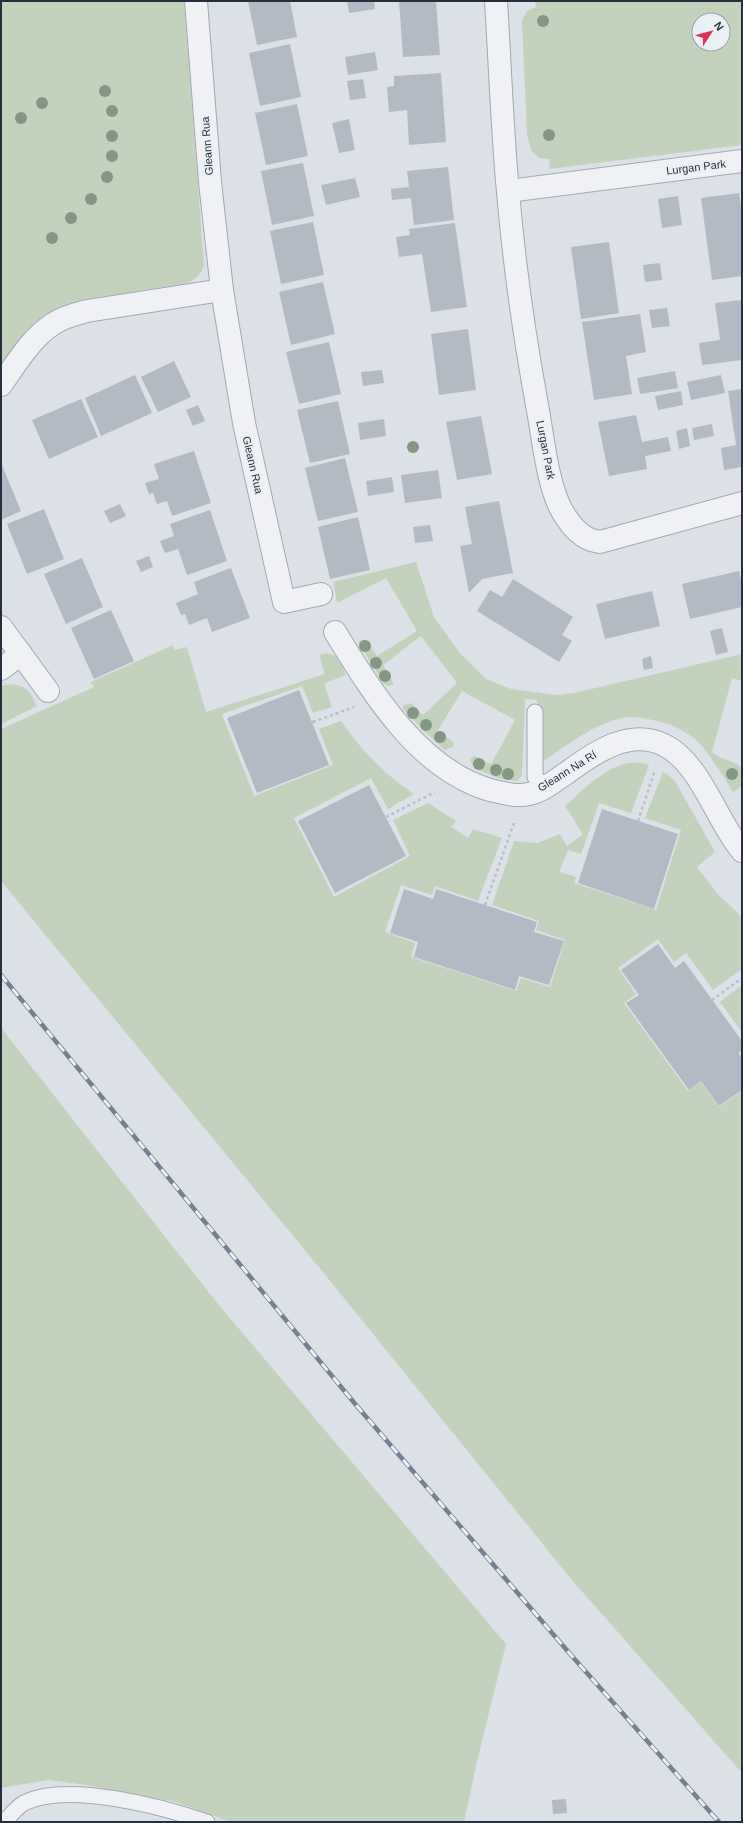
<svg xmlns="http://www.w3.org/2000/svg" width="743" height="1823" viewBox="0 0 743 1823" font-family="Arial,sans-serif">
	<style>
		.green { fill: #c3d2bc; fill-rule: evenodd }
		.building { fill: #b3bac4 }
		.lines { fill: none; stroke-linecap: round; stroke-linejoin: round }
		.service-casing { stroke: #a1a8b1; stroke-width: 17 }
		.minor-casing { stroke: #a1a8b1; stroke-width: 24 }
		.path { stroke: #babfc5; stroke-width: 2.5; stroke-dasharray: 3 3; stroke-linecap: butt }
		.service { stroke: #eff1f5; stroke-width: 15 }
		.minor { stroke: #eff1f5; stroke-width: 22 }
		.rail-casing { stroke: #748192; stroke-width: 4.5 }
		.rail { stroke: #ebf0f5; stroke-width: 3; stroke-dasharray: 9; stroke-linecap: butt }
		.tree { fill: #839783 }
		.labels { text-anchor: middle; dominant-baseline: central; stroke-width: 4; stroke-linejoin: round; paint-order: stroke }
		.street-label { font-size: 11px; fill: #252f3e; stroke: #ebf0f5 }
	</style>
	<rect width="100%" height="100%" fill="#dce1e7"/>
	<g class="green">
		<path d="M1 1H184L204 265C201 274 197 278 188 283L76 301 38 321 17 344 1 365Z"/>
		<path d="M535 1H742V145L549 169 550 159 539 158 531 150 527 134 522 20 527 11 536 7ZM699 20H723V44H699Z"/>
		<path d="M416 562 434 617 459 652 486 679 511 689 557 695 574 693 742 654V681L732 678 712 752C719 760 731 758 742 768V786L733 792C723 776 713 759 700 744 690 733 675 726 661 722 649 719 634 715 622 718 593 724 566 746 542 762L537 757V700L525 699 522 776 516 781 498 778 474 768 470 760 474 756 491 764 515 720 462 691 438 730 454 743 453 747 445 750 424 731 403 709V706L411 703 423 715 457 683 421 636 383 665 394 684 388 686 384 684 358 642 361 640H366L377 656 417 631 386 578 337 603 333 582Z"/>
		<path d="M173 645 174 650 187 647 206 712 325 674 319 655C336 649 340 662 346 675L325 683V687L332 707 313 713 302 686 222 714 254 796 333 765 319 729 341 721C361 750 385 775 414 794L388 809 371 778 294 818 334 897 410 856 393 820 428 803 456 821 451 827 468 838 473 829 502 838 478 901 435 886 432 895 401 885 385 932 415 943 411 957 516 991 521 978 550 987 565 940 536 930 539 921 492 905 514 841 537 843 560 834 567 846 583 834 565 806C587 787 617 753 649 765L631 813 599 803 581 854 568 850 559 872 576 877 574 883 656 910 681 830 645 818 663 772 667 774 675 781 715 852 697 867 717 893 742 917V969L713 990 686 953 674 962 658 939 618 968 636 994 624 1003 688 1091 701 1082 719 1107 742 1091V1773L571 1579 331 1282 1 881V729L94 687 91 682Z"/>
		<path d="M10 684C28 686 30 691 37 706L1 724V686Z"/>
		<polygon points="742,985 742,1032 720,1002"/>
		<polygon points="1,1028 218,1304 506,1644 478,1757 464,1822 231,1822 176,1802 86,1785 49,1780 1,1788"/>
	</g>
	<g class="building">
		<polygon points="248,1 290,1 297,37 257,45"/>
		<polygon points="347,1 374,1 375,9 349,13"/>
		<polygon points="399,1 436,1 440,55 403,57"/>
		<polygon points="290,44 301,97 260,106 249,53"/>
		<polygon points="375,52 378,70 348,75 345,57"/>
		<polygon points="441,73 446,142 409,145 407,110 389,112 387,87 394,86 394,76"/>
		<polygon points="363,79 366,98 350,100 347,81"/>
		<polygon points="297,104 308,156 266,165 255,113"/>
		<polygon points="349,119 355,150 339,153 332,123"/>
		<polygon points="303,163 314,216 272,225 261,171"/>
		<polygon points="448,167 454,220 414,225 411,198 392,200 391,189 409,187 407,171"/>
		<polygon points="355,178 360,197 326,205 321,185"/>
		<polygon points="739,193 742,214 742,276 712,280 701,198"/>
		<polygon points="678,196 682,225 662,228 658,199"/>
		<polygon points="313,222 324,275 281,284 270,231"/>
		<polygon points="455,223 467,307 431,312 422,254 399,257 396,237 410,235 409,229"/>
		<polygon points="609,242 619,313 581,319 571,247"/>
		<polygon points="660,263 662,280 645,282 643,265"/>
		<polygon points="323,282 335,334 291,345 279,292"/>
		<polygon points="742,300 742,360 702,365 699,343 720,340 715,303"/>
		<polygon points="667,308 670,326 652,328 649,310"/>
		<polygon points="640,314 646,352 626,356 632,394 594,400 582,322"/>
		<polygon points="468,329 476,390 439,395 431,334"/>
		<polygon points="329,342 341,394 299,404 286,352"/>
		<polygon points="174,361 191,397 158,412 141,377"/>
		<polygon points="382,370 384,383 363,386 361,372"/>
		<polygon points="675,371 678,388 640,394 637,378"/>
		<polygon points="135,375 152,413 101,436 85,398"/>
		<polygon points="721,375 725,393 691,400 687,382"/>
		<polygon points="742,389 742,467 724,470 721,448 736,445 728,391"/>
		<polygon points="681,391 683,405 658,410 655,396"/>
		<polygon points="81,399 98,437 49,459 32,420"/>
		<polygon points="338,401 350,454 310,463 297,410"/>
		<polygon points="198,405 205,421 193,426 186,410"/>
		<polygon points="636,415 642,442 668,437 671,451 645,456 647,469 609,476 598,422"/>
		<polygon points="481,416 492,474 457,480 446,422"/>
		<polygon points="384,419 386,436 360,440 358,423"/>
		<polygon points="712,424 714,436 694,440 692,428"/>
		<polygon points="687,428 690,446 679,449 676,431"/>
		<polygon points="194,451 211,503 172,516 167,501 157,504 153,493 149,494 145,483 159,479 154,464"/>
		<polygon points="345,458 358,512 318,521 305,468"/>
		<polygon points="1,463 21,511 1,520"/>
		<polygon points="438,470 442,498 405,503 401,475"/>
		<polygon points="392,477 394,492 368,496 366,481"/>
		<polygon points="499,501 513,573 482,579 469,593 460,546 472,544 465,507"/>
		<polygon points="120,504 126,516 110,523 104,511"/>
		<polygon points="44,509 64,559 27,574 7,524"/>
		<polygon points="210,510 227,561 187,575 178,549 165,553 160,541 174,536 170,524"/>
		<polygon points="358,517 370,570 330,579 318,527"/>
		<polygon points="430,525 433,541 415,543 413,527"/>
		<polygon points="149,556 153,567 141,572 136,561"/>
		<polygon points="82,558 103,607 66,624 44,574"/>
		<polygon points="231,568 250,618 212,632 207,618 189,625 185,614 181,615 176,603 198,594 194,582"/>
		<polygon points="739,571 742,585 742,607 690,619 682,584"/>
		<polygon points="513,579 573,617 562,635 572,641 559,662 477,611 490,590 502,597"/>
		<polygon points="652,591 660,626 605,639 596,604"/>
		<polygon points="111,610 134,661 94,679 71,628"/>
		<polygon points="722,628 728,652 716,655 710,631"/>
		<polygon points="651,656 653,668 644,670 642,659"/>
		<polygon points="299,690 329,765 257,793 227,718"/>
		<polygon points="369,785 406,856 335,893 298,821"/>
		<polygon points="602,809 678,834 654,909 578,883"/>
		<polygon points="404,889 433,899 436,889 537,922 534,932 564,941 549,985 519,976 515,990 414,957 418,942 390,933"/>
		<polygon points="658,944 675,968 684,961 742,1041 742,1051 738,1053 742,1058 742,1090 719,1106 701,1081 689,1090 626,1003 639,995 621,970"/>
		<polygon points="566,1799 567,1813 553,1814 552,1800"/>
	</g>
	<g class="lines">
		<g class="service-casing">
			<g id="service">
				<polyline points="535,712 535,777 545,787"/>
				<path d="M4 1822C10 1816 17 1807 24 1803 67 1781 163 1807 207 1822"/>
			</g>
		</g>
		<g class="minor-casing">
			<g id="minor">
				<polyline points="196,1 210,182 222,290 244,423 284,602 321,594"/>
				<path d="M496 1C500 64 502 128 508 192 514 263 524 334 537 405 543 436 547 484 562 511 571 526 582 540 600 542L742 503"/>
				<polyline points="508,191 742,161"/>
				<path d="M1 385C16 364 31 338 53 324 63 317 76 314 87 311L222 290"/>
				<polyline points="1,627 48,691"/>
				<path d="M335 632C372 692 418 769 490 790 503 793 516 797 529 794 543 791 556 780 568 772 595 752 630 728 664 745 700 762 717 822 742 851"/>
				<polyline points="1,669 21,654"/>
			</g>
		</g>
		<g class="path">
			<polyline points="312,721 313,722 313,724"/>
			<polyline points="313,722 354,707"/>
			<polyline points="386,817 435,792"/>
			<polyline points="638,821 655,770"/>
			<polyline points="485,905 515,820"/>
			<polyline points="712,1000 742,978"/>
		</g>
		<use href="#service" class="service"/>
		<use href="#minor" class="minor"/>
		<g class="rail-casing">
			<polyline id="rail" points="1,975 356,1405 571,1655 719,1822"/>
		</g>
		<use href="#rail" class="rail"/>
	</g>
	<g class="tree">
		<circle cx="543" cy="21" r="6"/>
		<circle cx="105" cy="91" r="6"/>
		<circle cx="42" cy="103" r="6"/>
		<circle cx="112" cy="111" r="6"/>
		<circle cx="21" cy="118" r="6"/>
		<circle cx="549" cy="135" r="6"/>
		<circle cx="112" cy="136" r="6"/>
		<circle cx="112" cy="156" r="6"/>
		<circle cx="107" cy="177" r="6"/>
		<circle cx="91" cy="199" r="6"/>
		<circle cx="71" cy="218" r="6"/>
		<circle cx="52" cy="238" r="6"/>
		<circle cx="413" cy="447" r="6"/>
		<circle cx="365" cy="646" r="6"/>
		<circle cx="376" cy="663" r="6"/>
		<circle cx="385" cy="676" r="6"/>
		<circle cx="413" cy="713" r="6"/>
		<circle cx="426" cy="725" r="6"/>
		<circle cx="440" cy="737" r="6"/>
		<circle cx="479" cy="764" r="6"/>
		<circle cx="496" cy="770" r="6"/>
		<circle cx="508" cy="774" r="6"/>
		<circle cx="732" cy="774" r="6"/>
	</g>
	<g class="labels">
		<g class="street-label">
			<text transform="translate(207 146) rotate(-94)">Gleann Rua</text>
			<text transform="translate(696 167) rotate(-7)">Lurgan Park</text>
			<text transform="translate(546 450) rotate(79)">Lurgan Park</text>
			<text transform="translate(253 465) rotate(77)">Gleann Rua</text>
			<text transform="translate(567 771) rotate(-32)">Gleann Na Rí</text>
		</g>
	</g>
	<rect width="743" height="1823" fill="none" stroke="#252f3e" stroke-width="4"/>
	<g transform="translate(711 32) rotate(54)"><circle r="19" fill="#ebf0f5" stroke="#9ca3ac"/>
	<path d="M0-3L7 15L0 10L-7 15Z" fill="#d73657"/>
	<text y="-6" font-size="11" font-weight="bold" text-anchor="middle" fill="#252f3e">N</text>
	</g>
</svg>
